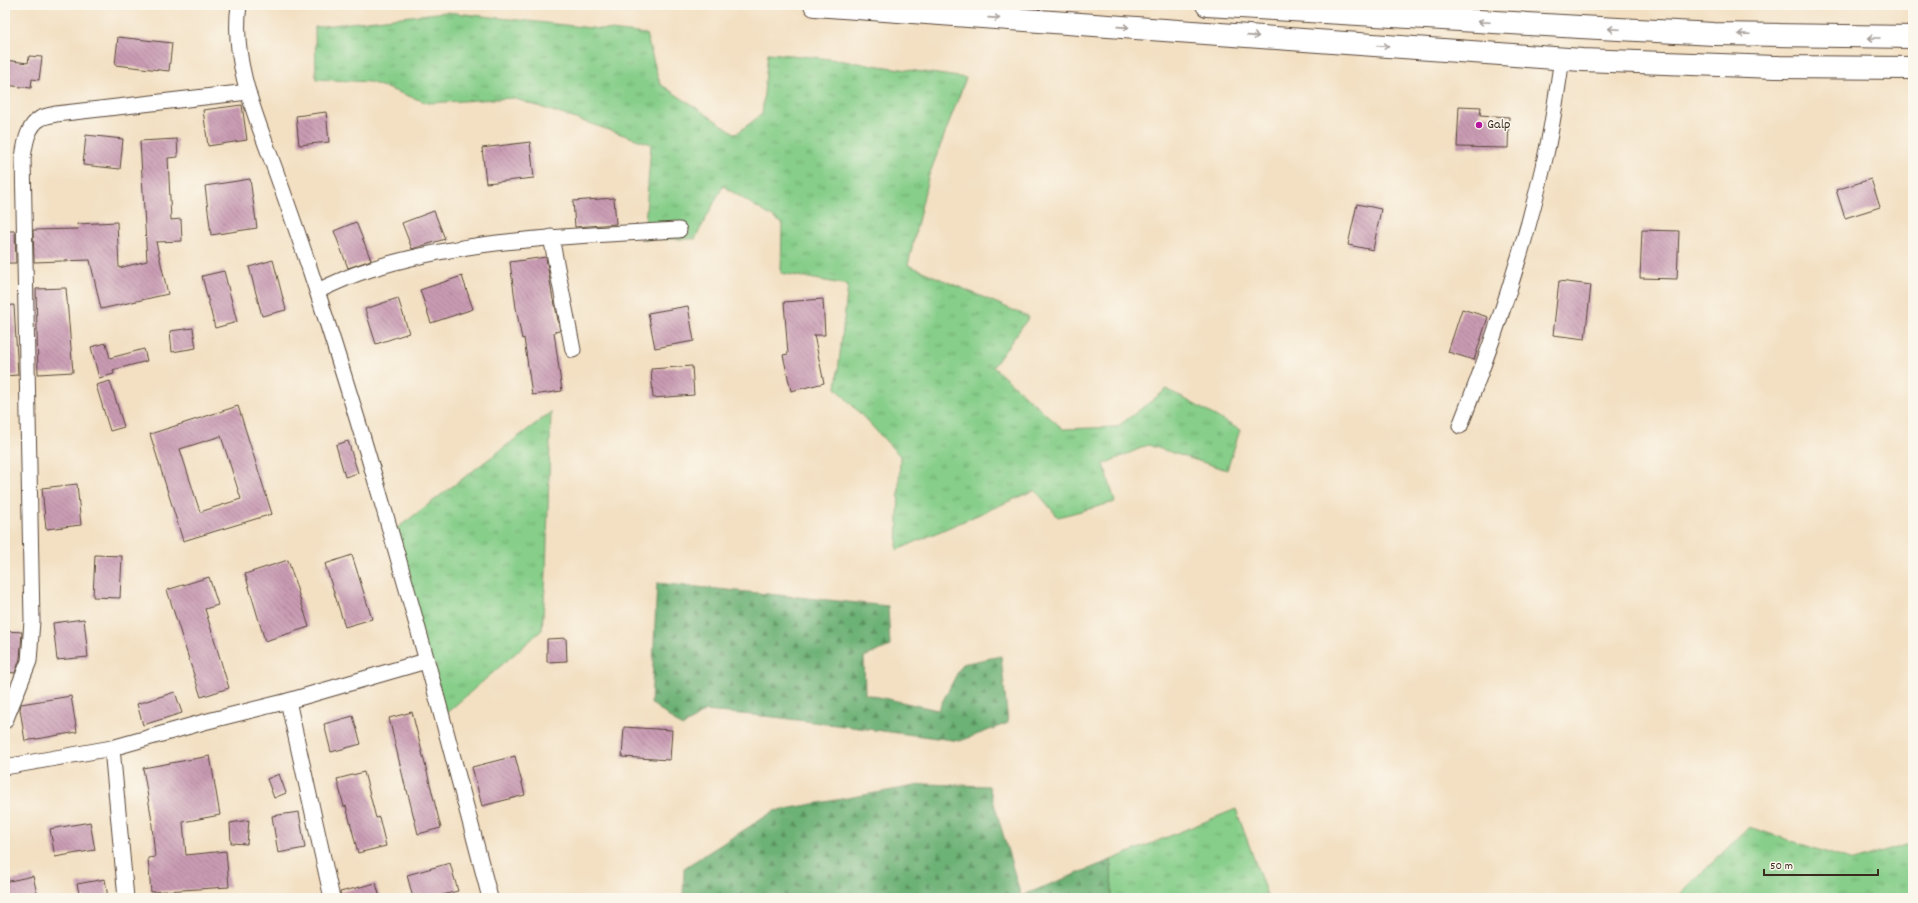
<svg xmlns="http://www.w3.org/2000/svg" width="1918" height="903" viewBox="0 0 1918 903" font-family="Dekko,sans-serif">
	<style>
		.grass { fill: url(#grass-tufts); stroke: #607c54 }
		.forest { fill: url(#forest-firs); stroke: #546e4a }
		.building { fill: url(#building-back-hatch); fill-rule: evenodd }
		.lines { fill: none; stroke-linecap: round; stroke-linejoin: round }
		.street-casing { stroke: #574537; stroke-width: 17 }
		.primary-casing { stroke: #574537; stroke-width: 24 }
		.street { stroke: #fff; stroke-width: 15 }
		.primary { stroke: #fff; stroke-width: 22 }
		.oneway { stroke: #a79f9a }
		.poi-dot { fill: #b5179e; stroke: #fbf7ec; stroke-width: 1.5 }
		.labels { text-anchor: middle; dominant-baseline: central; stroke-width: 3; stroke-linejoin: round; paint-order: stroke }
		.poi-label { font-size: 14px; fill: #3b2a1e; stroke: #fbf7ec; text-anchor: start }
	</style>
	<defs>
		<pattern id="grass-tufts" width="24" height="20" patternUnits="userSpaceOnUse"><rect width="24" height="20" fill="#86ce89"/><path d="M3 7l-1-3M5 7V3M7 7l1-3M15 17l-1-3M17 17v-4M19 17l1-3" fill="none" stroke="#6fa76f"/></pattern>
		<pattern id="forest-firs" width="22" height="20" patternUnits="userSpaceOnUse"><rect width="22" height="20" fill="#6cb175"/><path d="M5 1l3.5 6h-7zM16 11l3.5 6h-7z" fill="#5a905f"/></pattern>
		<pattern id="building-back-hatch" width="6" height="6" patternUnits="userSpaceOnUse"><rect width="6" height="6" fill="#c99bb3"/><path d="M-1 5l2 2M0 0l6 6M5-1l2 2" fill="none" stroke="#a47f91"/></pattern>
	</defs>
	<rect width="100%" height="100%" fill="#fbf7ec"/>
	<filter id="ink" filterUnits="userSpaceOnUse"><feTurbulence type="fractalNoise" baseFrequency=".025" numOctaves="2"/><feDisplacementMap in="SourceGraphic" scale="8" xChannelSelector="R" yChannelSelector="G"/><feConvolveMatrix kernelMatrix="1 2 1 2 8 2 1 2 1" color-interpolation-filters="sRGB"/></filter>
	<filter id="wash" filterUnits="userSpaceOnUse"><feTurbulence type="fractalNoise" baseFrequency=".012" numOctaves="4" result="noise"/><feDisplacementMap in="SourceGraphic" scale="16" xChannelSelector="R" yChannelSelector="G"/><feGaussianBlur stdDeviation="0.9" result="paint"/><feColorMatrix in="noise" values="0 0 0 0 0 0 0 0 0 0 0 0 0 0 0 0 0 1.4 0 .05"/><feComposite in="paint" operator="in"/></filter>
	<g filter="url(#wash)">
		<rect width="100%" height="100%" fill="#f3e0c3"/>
		<g class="grass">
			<polygon points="446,12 646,34 660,84 736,134 762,114 768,53 822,58 966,78 928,178 908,265 1029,317 993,367 1063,429 1117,427 1167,389 1240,430 1227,470 1148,445 1104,464 1115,502 1058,517 1035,490 897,550 900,456 836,388 848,285 781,273 782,223 723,186 695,239 644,239 651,144 513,98 428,103 370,82 316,79 315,27"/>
			<polygon points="551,412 546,573 542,630 443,716 392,532"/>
			<polygon points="1236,809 1268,898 1112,898 1111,860"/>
			<polygon points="1749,827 1853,861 1913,843 1913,898 1676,898"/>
		</g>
		<g class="forest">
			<polygon points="657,583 888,606 890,646 864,657 865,694 938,710 962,664 1001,656 1008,723 960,741 774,717 705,711 682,727 651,703"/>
			<polygon points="926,784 989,786 1021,896 1111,860 1112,898 683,898 684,868 774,811"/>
		</g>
		<g id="blocks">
			<g class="building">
				<polygon points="118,37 172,43 169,71 115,65"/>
				<polygon points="29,56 42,57 39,80 32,79 31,88 5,85 5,60 28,63"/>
				<polygon points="242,105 247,140 208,146 203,110"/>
				<polygon points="1459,106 1481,107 1480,115 1509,117 1508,148 1457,147"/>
				<polygon points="326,112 329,142 299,145 296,116"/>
				<polygon points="86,135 123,139 120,169 83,165"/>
				<polygon points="177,139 178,157 168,158 171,220 181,219 182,241 156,242 168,294 101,309 90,260 34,262 33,230 78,229 77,224 117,222 119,268 147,261 140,141"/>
				<polygon points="530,142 534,178 486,183 482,148"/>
				<polygon points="250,179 257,228 211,235 205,186"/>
				<polygon points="1871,179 1880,207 1845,218 1836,190"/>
				<polygon points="614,198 616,224 575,227 573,201"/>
				<polygon points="1357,204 1381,209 1373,250 1348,245"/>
				<polygon points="434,211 445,239 412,249 402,223"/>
				<polygon points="356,222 371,260 348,268 334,231"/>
				<polygon points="1642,230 1679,231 1677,279 1640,278"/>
				<polygon points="5,231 15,231 16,263 5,263"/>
				<polygon points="546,257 553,300 554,300 560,331 554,332 562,391 532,395 524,338 522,339 516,308 510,262"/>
				<polygon points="273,260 286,310 262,316 249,267"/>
				<polygon points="224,271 237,322 215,328 202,276"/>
				<polygon points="462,276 473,309 431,323 420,290"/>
				<polygon points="1559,281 1591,285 1585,339 1553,335"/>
				<polygon points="66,288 73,372 38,374 36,289"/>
				<polygon points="398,298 409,333 376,344 365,309"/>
				<polygon points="823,299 825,335 814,335 824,383 791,391 783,355 788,354 784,302"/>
				<polygon points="14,305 18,375 5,376 5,306"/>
				<polygon points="688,306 694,341 655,348 648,313"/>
				<polygon points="1462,309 1488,317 1474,360 1448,352"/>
				<polygon points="193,328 196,348 172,352 170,331"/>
				<polygon points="106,343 110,358 144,349 147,361 113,370 114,374 99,378 91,347"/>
				<polygon points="692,366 694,395 653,398 651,369"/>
				<polygon points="110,381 124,427 110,431 96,385"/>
				<path d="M238 406 272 514 183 541 150 434ZM221 436 241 499 200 512 180 449Z"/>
				<polygon points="348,441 358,473 345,477 336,445"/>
				<polygon points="77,484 81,525 46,529 42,488"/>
				<polygon points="95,555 122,556 120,598 93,597"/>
				<polygon points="352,555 372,619 345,627 325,564"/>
				<polygon points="288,560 309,627 265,641 245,574"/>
				<polygon points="209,577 218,605 205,609 229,688 201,697 167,590"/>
				<polygon points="84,619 88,657 57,660 53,623"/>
				<polygon points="5,631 22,632 20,659 15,673 5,672"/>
				<polygon points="566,638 567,661 547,662 547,639"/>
				<polygon points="175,692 182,713 143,725 137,704"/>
				<polygon points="71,696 77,732 25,741 20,709 21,704"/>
				<polygon points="412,712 441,828 418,834 407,790 406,790 389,718"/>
				<polygon points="353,716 361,744 331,752 324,724"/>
				<polygon points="624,727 672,730 670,760 622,757"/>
				<polygon points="210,756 220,815 183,822 186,855 226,851 229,887 151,892 148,858 155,857 151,815 143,768"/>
				<polygon points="515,756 525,795 482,806 472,767"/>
				<polygon points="364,772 376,818 379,817 386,846 358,853 346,806 344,807 337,779"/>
				<polygon points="279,774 286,793 274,798 267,779"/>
				<polygon points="299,812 305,848 278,853 272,816"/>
				<polygon points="249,820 247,844 231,843 230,823"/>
				<polygon points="90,822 95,850 55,857 50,829"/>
				<polygon points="450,863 458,891 431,898 413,898 407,875"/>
				<polygon points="33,876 38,898 5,898 5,882"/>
				<polygon points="105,879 108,898 80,898 77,884"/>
				<polygon points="376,883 380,898 341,898 340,892"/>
			</g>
		</g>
	</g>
	<g filter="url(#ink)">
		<use href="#blocks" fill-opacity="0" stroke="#574537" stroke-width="1"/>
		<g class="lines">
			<g class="street-casing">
				<g id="street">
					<path d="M239 5C231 62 257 119 276 172 290 211 304 251 317 291 382 491 437 694 490 898"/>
					<polyline points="551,237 573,350"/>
					<path d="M317 291C331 285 345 278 359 273 462 238 572 236 679 230"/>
					<path d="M1460 426C1495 338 1525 248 1546 154 1553 123 1557 90 1562 59"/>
					<polyline points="288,701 332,898"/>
					<path d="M5 721 29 661 32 621 23 158C25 144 27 126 41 118 45 116 52 115 56 114L248 92"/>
					<polyline points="112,748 126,898"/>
					<polyline points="5,767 112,748 204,722 288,701 426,661"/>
				</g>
			</g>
			<g class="primary-casing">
				<g id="primary">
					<polyline points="815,5 1582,60 1775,67 1913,68"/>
					<polyline points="1207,5 1580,27 1714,34 1913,37"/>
				</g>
			</g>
			<use href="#street" class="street"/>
			<use href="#primary" class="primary"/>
		</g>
		<defs><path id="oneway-shaft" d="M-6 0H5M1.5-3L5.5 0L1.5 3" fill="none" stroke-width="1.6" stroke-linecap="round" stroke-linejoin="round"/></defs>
		<g class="oneway">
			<use href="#oneway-shaft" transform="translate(994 18) rotate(4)"/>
			<use href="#oneway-shaft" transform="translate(1484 22) rotate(-177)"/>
			<use href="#oneway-shaft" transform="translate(1123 27) rotate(4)"/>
			<use href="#oneway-shaft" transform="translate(1614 29) rotate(-177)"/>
			<use href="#oneway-shaft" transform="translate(1744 34) rotate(-178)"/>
			<use href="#oneway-shaft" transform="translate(1253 36) rotate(4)"/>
			<use href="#oneway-shaft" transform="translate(1874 38) rotate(-180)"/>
			<use href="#oneway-shaft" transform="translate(1383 46) rotate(4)"/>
		</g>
	</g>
	<circle class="poi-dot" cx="1479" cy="125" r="4"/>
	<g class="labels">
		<g class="poi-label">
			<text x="1487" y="125">Galp</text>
		</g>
	</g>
	<rect width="1918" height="903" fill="none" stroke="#fbf7ec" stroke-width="20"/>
	<path d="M1764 869v6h114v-6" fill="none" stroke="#3b2a1e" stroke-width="2"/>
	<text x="1770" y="869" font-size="12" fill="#3b2a1e" stroke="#fbf7ec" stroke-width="3" paint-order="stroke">50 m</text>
</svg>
